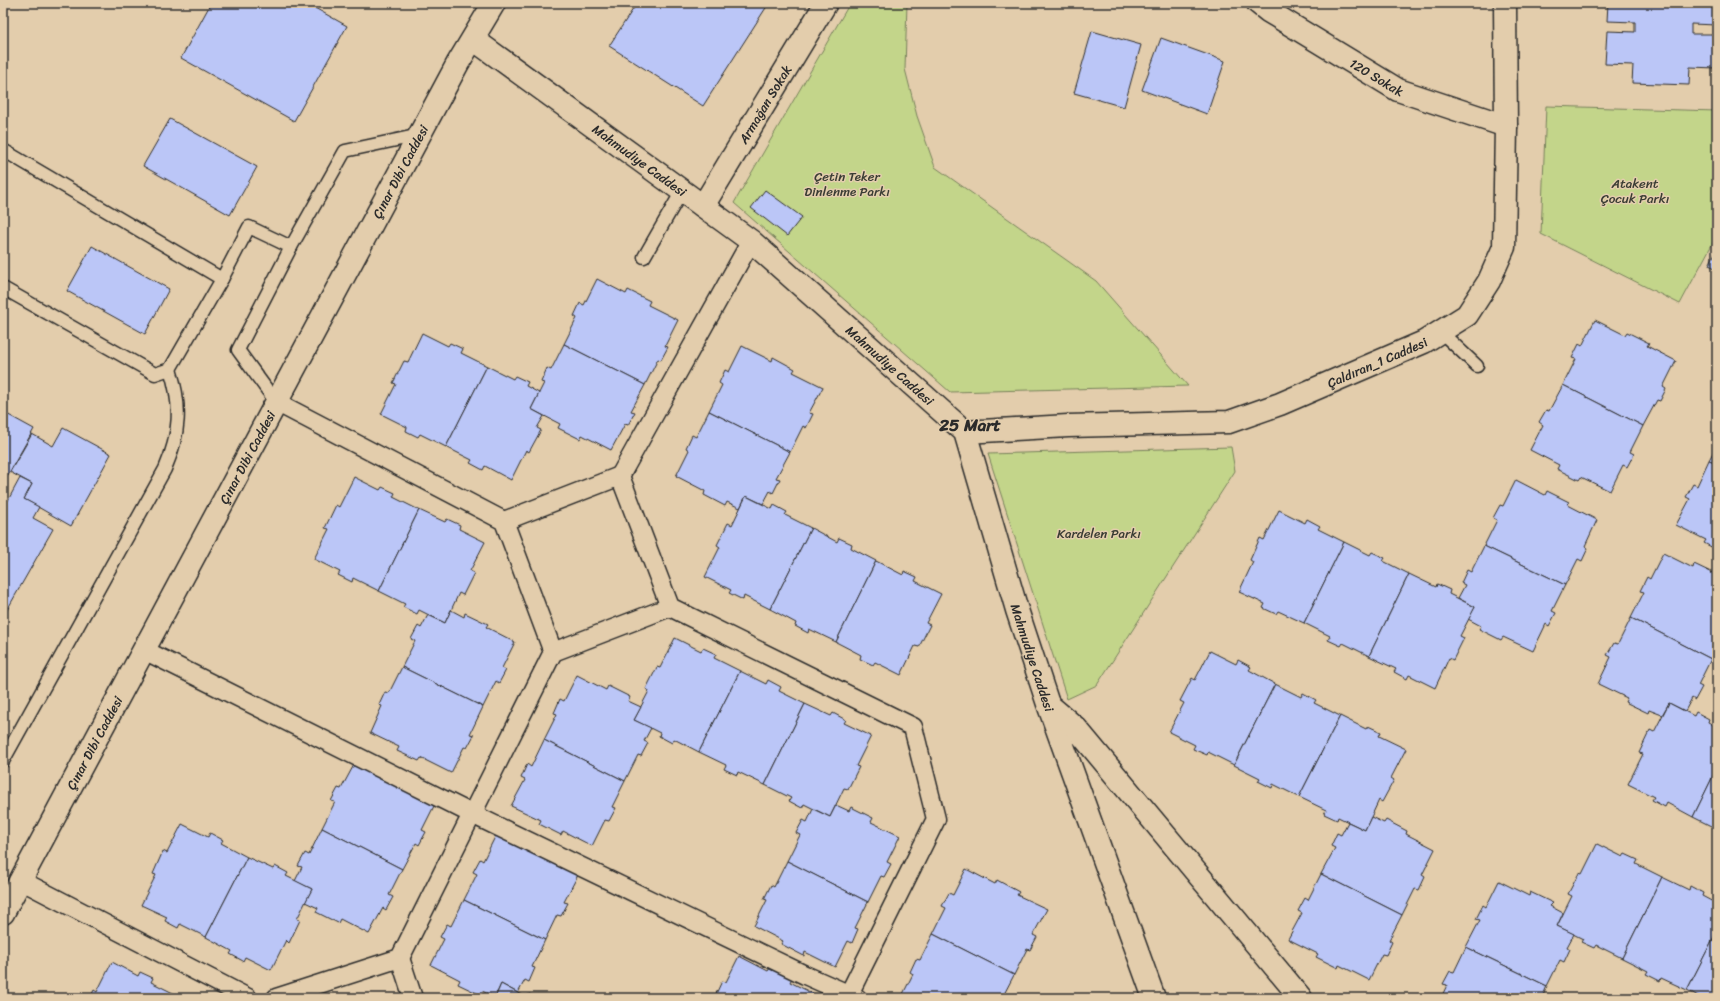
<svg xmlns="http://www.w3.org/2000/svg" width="1720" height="1001" viewBox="0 0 1720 1001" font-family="Sriracha,sans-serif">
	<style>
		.green { fill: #c3d58a; stroke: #77805a }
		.building { fill: #bbc6f7; stroke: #2b2b2b }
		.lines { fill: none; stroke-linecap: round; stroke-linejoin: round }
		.service-casing { stroke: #2b2b2b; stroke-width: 15 }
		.pedestrian-casing { stroke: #2b2b2b; stroke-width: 21 }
		.minor-casing { stroke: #2b2b2b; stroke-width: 25 }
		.secondary-casing { stroke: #2b2b2b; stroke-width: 25 }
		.service { stroke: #e3cdac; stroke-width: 12 }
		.pedestrian { stroke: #e3cdac; stroke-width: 18 }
		.minor { stroke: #e3cdac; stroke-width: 22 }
		.secondary { stroke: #e3cdac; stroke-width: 22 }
		.labels { text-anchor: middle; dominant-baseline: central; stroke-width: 3; stroke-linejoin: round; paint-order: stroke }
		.street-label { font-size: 13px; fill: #2b2b2b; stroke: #e3cdac }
		.park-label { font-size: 13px; fill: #3a3c34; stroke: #e3cdac }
		.district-label { font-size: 17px; font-weight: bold; fill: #2b2b2b; stroke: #e3cdac }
	</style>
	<rect width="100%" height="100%" fill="#e3cdac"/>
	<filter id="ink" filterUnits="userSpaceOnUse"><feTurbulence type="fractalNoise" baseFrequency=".025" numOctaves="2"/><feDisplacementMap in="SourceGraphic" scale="8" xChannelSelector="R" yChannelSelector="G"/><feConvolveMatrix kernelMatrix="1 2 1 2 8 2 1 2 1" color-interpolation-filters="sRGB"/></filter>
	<g filter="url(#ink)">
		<g class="green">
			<polygon points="850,3 907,3 905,69 917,116 935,167 1096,281 1188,386 950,392 734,203"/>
			<polygon points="1546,106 1717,111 1717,235 1680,304 1541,234"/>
			<polygon points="1231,447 1235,471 1097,685 1067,699 988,454"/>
		</g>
		<g class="building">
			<polygon points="211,3 306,3 347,26 294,121 181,58"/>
			<polygon points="637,3 769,3 703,106 609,46"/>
			<polygon points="1608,3 1717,3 1717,25 1691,24 1691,34 1717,34 1716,68 1690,67 1689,85 1632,83 1633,65 1605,64 1607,31 1635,32 1635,22 1607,21"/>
			<polygon points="1092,31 1141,45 1124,107 1074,93"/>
			<polygon points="1161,38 1225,61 1207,114 1142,90"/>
			<polygon points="170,119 257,167 230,215 143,166"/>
			<polygon points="765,190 802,217 787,236 751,208"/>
			<polygon points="92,246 169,289 145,334 67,291"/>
			<polygon points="1717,249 1717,269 1709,265"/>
			<polygon points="597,279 626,294 628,290 650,301 648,305 678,320 665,346 668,347 661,360 658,359 645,385 564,344 577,318 574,316 580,303 584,305"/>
			<polygon points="1595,320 1625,335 1627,332 1649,343 1647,346 1676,361 1663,387 1666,389 1660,401 1657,400 1643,426 1563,385 1576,359 1572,358 1579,344 1582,346"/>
			<polygon points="422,333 448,346 450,343 463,349 461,353 487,366 446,447 420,434 418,437 406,431 407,427 381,414 396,384 393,383 404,361 408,362"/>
			<polygon points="564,344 645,385 631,411 635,412 628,425 625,424 611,450 582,435 580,439 558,428 560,424 531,409 544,383 541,382 547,368 551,370"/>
			<polygon points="742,346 772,361 773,357 795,369 793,372 823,387 809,413 813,414 806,428 803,426 790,452 709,411 722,385 719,383 725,370 729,372"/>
			<polygon points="487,366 513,379 515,376 528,382 526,386 539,393 531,409 544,416 537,428 541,430 529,452 526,450 511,480 485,466 483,470 470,463 472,460 446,447"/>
			<polygon points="1563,385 1643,426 1630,452 1634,454 1627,467 1623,465 1610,491 1581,477 1579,480 1557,469 1559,465 1530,450 1543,425 1539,422 1546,410 1549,411"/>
			<polygon points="709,411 790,452 776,478 780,479 773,493 770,491 763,504 746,496 740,508 727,502 725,506 704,495 705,491 676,476 689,450 686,448 692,435 696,437"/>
			<polygon points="3,412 34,429 5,480 3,479"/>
			<polygon points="63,428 111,454 71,526 24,499 32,484 10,472 32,434 53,446"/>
			<polygon points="1717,445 1717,463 1709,460"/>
			<polygon points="1709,460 1717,463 1717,550 1704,543 1706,540 1676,525 1690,499 1686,497 1693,484 1697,486"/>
			<polygon points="354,477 380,490 382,487 395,493 393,497 419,510 379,591 353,578 352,582 338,575 340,572 314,559 329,529 325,528 336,505 339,507"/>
			<polygon points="20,478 32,484 24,499 39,507 33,518 53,529 3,617 3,503 6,504"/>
			<polygon points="1516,480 1545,495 1547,491 1569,502 1568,505 1597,520 1585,546 1588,548 1582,561 1578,559 1565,585 1484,546 1497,520 1493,518 1500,505 1503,506"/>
			<polygon points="746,496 772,509 774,505 787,512 785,515 811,528 770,609 744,596 743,600 729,593 731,590 705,577 720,547 717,545 728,523 732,525"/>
			<polygon points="419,510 445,522 447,519 460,525 459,529 485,542 470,571 474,573 463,595 459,593 445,623 419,610 417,614 403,607 405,604 379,591"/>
			<polygon points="1279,510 1305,523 1307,519 1320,526 1318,529 1344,542 1304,623 1278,611 1276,614 1263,608 1265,604 1239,592 1253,562 1250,560 1260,538 1264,540"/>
			<polygon points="811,528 837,542 839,538 852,544 851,548 876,561 836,642 809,629 808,633 795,626 796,623 770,609"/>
			<polygon points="1344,542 1370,555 1372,552 1385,558 1383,561 1409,574 1369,656 1343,643 1341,646 1328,640 1330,636 1304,623"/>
			<polygon points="1484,546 1565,585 1552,611 1556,613 1549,626 1546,624 1533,651 1503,637 1501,640 1479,629 1481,626 1468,619 1475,607 1458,598 1465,585 1461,583 1467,570 1471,572"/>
			<polygon points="1663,553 1693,568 1694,564 1717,575 1715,579 1717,580 1717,647 1711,659 1631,618 1644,592 1640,591 1647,577 1650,579"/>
			<polygon points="876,561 903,575 904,571 917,577 915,581 941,594 926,623 930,625 919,647 915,646 901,675 875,662 873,665 860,659 861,655 836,642"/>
			<polygon points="1409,574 1436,587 1437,584 1450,590 1449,594 1475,607 1460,636 1464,638 1453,660 1449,658 1435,688 1409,675 1407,679 1394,672 1396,669 1369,656"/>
			<polygon points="451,610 464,617 465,613 488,624 486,627 515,642 502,668 506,670 499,683 496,681 483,707 402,667 415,641 411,639 418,626 421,628 428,615 445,623"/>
			<polygon points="1631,618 1711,659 1698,685 1702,687 1695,700 1692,698 1685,711 1669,703 1662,715 1649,710 1648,713 1625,702 1627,698 1598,684 1611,657 1607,655 1614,643 1618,644"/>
			<polygon points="675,638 701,651 703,648 716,654 714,658 740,671 699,752 674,739 672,743 659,736 660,733 634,720 649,691 646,689 657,667 660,668"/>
			<polygon points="1210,651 1236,664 1238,660 1251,667 1249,670 1275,684 1234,765 1208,752 1207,755 1193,749 1195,745 1169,732 1184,703 1180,701 1192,678 1195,680"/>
			<polygon points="402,667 483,707 470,734 474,735 467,748 464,747 451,773 421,758 419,761 397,751 399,747 370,733 382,706 379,705 385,692 389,693"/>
			<polygon points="740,671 766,684 768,680 781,687 779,691 805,704 765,785 738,772 737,775 724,769 726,765 699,752"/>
			<polygon points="577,675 606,690 608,686 630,697 628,701 641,707 634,720 651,728 644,741 648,743 641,756 638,755 625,781 544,740 557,714 554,713 560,699 564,701"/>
			<polygon points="1275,684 1301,697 1303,693 1316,700 1314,703 1340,716 1299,797 1273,784 1272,788 1258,781 1260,778 1234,765"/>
			<polygon points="1669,703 1694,716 1696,712 1709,719 1708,722 1717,727 1717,768 1693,817 1667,803 1665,807 1652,800 1654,797 1628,784 1643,754 1639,753 1650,730 1654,732"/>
			<polygon points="805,704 831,716 833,713 846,720 844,723 871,736 856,766 859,767 848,789 844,788 830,817 804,804 802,808 789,801 791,798 765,785"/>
			<polygon points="1340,716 1366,729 1368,726 1381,732 1379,736 1406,749 1391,778 1394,780 1382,802 1379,800 1365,830 1338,817 1337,820 1324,814 1326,810 1299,797"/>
			<polygon points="544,740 625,781 612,807 616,808 609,821 605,820 592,846 563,831 561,835 539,824 541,820 511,806 525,780 521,778 527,764 531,767"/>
			<polygon points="355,763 435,804 422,830 426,832 419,845 416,843 402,869 322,828 335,802 331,801 338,788 341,789"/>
			<polygon points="1717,768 1717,829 1693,817"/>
			<polygon points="836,805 849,811 851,807 873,818 871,822 900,836 887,862 891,864 884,877 881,876 868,902 787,861 800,835 796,833 803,820 807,822 813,809 830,817"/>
			<polygon points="1371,817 1384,823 1386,820 1407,831 1406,834 1435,849 1422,875 1425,877 1419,890 1415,889 1402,915 1321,874 1335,848 1331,846 1337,833 1341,835 1348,822 1365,830"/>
			<polygon points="182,824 208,837 210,833 223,840 221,843 247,857 206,937 180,924 178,928 165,921 167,917 141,905 156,875 153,874 163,851 167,853"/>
			<polygon points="322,828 402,869 389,895 393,897 386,910 383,908 369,934 340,919 338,923 316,912 318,908 305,902 312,889 295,881 302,867 298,866 305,853 309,855"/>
			<polygon points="496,835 550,858 548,861 578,875 564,902 568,903 561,916 557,915 545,940 464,900 477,874 473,872 480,859 483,861"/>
			<polygon points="1597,844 1623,857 1625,854 1638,860 1636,864 1662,877 1622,958 1596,945 1594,948 1581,942 1583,939 1557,926 1572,896 1568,894 1579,873 1582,874"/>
			<polygon points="247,857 273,869 275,866 288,873 286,876 312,889 297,919 300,920 289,943 286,940 271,970 245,957 243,961 230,954 232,951 206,937"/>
			<polygon points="787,861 868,902 855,928 858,929 852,943 848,941 835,967 805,952 804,956 781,944 783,941 754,926 767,900 764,899 771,885 774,887"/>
			<polygon points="966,869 995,884 997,880 1019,892 1017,895 1047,909 1033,935 1037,937 1030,950 1027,949 1014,975 933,934 946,908 942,906 949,893 953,895"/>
			<polygon points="1321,874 1402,915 1389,940 1392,942 1386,955 1382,954 1369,980 1339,965 1338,968 1316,957 1318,954 1288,939 1302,913 1298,911 1305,898 1308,900"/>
			<polygon points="1662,877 1689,890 1690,886 1703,893 1702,896 1717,904 1717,931 1687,990 1661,978 1660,981 1646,974 1648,971 1622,958"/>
			<polygon points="1499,881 1529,896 1530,892 1553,903 1550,906 1563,913 1557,926 1574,934 1567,947 1570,949 1564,962 1560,960 1547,986 1466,947 1480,920 1476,919 1483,905 1486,907"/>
			<polygon points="464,900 545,940 532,967 535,968 529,982 525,980 518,993 501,984 495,997 482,991 481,995 458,984 460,980 431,965 444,939 440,937 447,924 451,926"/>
			<polygon points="1717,931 1717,998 1702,998 1687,990"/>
			<polygon points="933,934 1014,975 1002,998 901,998 913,974 910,972 916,959 920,960"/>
			<polygon points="1466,947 1547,986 1542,998 1441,998 1447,985 1443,984 1450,971 1454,972"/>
			<polygon points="739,956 768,971 770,968 792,978 790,982 820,997 819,998 718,998 719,995 716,994 722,981 726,982"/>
			<polygon points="112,962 138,976 140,972 153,978 151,982 177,995 176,998 90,998 94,990 97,992"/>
			<polygon points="501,984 527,998 529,994 537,998 495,998"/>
		</g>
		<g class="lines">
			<g class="service-casing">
				<g id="service">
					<polyline points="3,150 222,279 170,369 155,374 3,288"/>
					<polyline points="644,257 682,191"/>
					<polyline points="222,279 249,227 291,247"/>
					<polyline points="1441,332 1477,366"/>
					<polyline points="276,402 238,350 291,247 345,151 420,135"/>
					<path d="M3 761 165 469C180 434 182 406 170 369"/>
				</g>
			</g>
			<g class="pedestrian-casing">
				<g id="pedestrian">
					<polyline points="620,476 751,241"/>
					<polyline points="504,521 620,476 670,607 913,727 936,819 847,998"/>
					<polyline points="144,650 472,814 805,975 857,998"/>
					<polyline points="553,652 670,607"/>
					<polyline points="20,880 248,998"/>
					<polyline points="400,958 413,998"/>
					<polyline points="276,998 400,958 553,652 504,521 276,402"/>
				</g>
			</g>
			<g class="minor-casing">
				<g id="minor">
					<path id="s1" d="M1258 3 1268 11 1398 90 1506 126"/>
					<path id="s2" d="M473 39 751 241 965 432 1017 610 1048 704 1154 998"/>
					<path id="s3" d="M703 206 826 3"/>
					<path id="s4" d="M965 432 1068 426 1229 422 1280 404 1424 342 1467 315 1489 281 1504 247 1506 126 1505 3"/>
					<polyline points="1049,705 1076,728 1301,998"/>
				</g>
			</g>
			<g class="secondary-casing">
				<g id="secondary">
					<path id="s5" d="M3 913 458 63 494 3"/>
				</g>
			</g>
			<use href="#service" class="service"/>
			<use href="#pedestrian" class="pedestrian"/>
			<use href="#minor" class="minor"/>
			<use href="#secondary" class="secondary"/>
		</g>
	</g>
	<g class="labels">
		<g class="street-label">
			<text stroke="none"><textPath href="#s1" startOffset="140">120 Sokak</textPath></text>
			<text stroke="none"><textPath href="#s3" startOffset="119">Armağan Sokak</textPath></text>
			<text stroke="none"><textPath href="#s2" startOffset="206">Mahmudiye Caddesi</textPath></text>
			<text stroke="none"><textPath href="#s5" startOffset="841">Çınar Dibi Caddesi</textPath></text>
			<text stroke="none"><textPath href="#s4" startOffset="424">Çaldıran_1 Caddesi</textPath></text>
			<text stroke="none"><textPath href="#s2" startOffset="530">Mahmudiye Caddesi</textPath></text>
			<text stroke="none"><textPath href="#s5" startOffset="517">Çınar Dibi Caddesi</textPath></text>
			<text stroke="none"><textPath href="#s2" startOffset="866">Mahmudiye Caddesi</textPath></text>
			<text stroke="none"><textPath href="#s5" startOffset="193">Çınar Dibi Caddesi</textPath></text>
		</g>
		<g class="park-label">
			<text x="847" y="176">Çetin Teker<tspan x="847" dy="15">Dinlenme Parkı</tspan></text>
			<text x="1635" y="183">Atakent<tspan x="1635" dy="15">Çocuk Parkı</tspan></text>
			<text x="1099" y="533">Kardelen Parkı</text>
		</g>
		<g class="district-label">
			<text x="970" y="425">25 Mart</text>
		</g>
	</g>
	<rect width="1720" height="1001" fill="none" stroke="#e3cdac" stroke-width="16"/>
	<rect x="8" y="8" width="1704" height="985" fill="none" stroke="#2b2b2b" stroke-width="1.5" filter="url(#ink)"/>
</svg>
